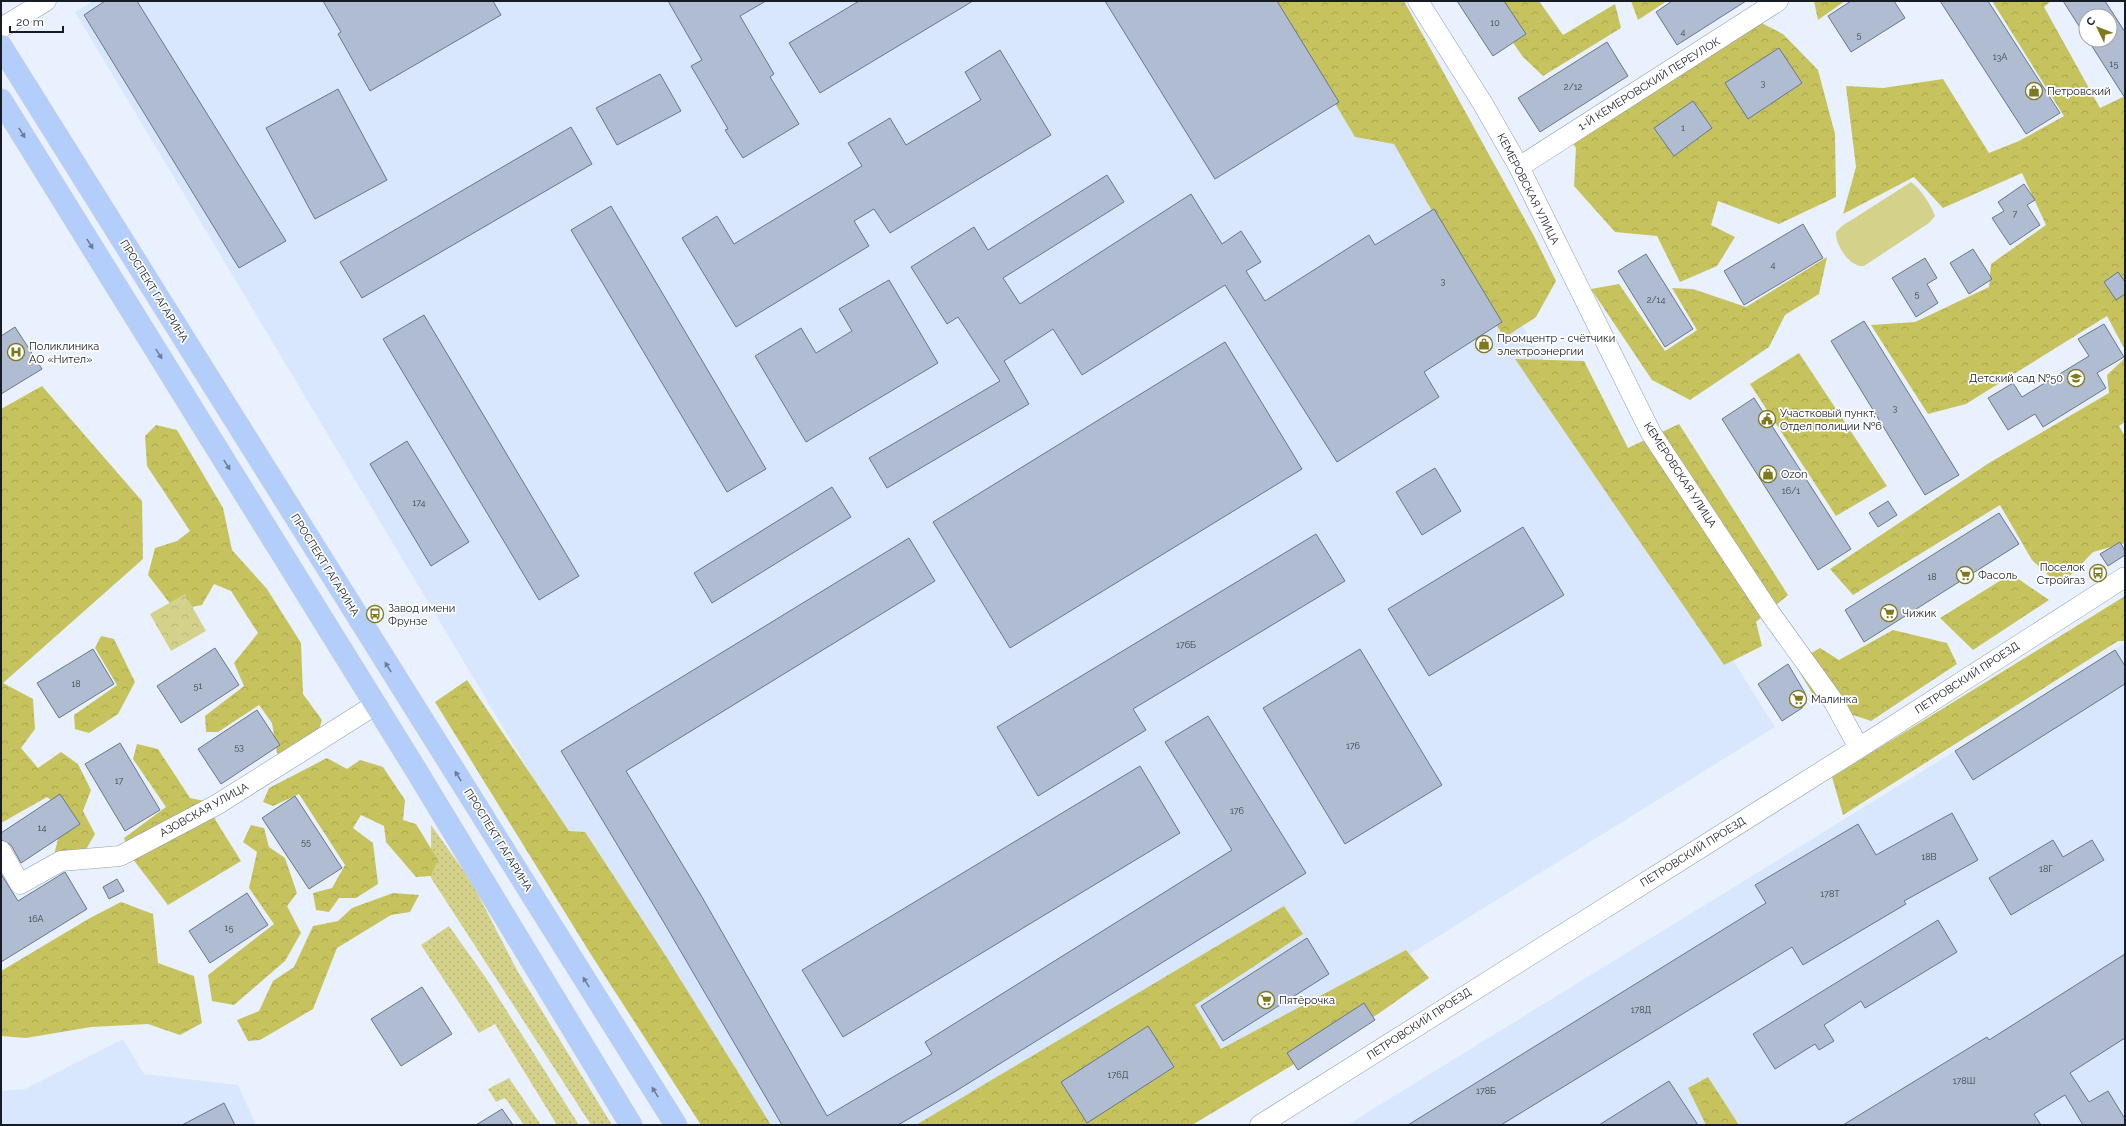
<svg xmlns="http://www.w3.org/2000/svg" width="2126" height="1126" viewBox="0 0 2126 1126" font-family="Raleway,sans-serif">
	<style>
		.built { fill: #d9e7fe }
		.grass { fill: url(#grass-dots) }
		.forest { fill: url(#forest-crowns) }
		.park { fill: url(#park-crowns) }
		.pitch { fill: #d4d28a }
		.building { fill: #afbcd1; stroke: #6a7689 }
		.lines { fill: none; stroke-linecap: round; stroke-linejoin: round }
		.minor-casing { stroke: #8f9cb0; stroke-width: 21 }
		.major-casing { stroke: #d1d1d3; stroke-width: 23 }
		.minor { stroke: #fff; stroke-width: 20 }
		.major { stroke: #b3cefa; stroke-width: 22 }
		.oneway { fill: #6d7d99 }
		.labels { text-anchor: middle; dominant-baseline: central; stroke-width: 3.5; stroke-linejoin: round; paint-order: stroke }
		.number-label { font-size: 9px; fill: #3d434e }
		.street-label { font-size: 11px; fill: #171b23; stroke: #fff }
		.poi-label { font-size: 11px; fill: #171b23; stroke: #fff; text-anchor: start }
	</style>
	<defs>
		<pattern id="grass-dots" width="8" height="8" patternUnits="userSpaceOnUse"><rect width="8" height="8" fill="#d4d28a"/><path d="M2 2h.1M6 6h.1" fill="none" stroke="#b5b477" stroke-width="1.8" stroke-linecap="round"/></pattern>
		<pattern id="forest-crowns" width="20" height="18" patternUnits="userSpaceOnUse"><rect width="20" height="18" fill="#c6c35e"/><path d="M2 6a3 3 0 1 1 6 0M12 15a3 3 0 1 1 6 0" fill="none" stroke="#a9a751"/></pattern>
		<pattern id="park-crowns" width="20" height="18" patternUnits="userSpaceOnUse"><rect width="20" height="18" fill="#d4d28a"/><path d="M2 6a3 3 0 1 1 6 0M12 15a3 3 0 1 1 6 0" fill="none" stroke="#b5b477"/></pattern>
	</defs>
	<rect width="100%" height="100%" fill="#e9f1fe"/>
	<g class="built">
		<polygon points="93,1 1318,1 1775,727 1135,1125 741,1125 75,12"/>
		<polygon points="2125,643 2125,1125 1347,1125 1955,751"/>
		<polygon points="123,1039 144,1074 238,1085 256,1125 1,1125 1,1091 25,1089"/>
	</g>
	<g class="grass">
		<polygon points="431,825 471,881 518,972 612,1125 591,1125 431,878"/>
		<polygon points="449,926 486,978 579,1125 557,1125 495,1024 479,1033 421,945"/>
		<polygon points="509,1078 541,1125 524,1125 505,1098 496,1102 488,1089"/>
	</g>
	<g class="forest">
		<polygon points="1274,1 1404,1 1534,236 1556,281 1536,317 1504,338 1394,144 1355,137"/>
		<polygon points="1484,1 1539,1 1563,35 1615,4 1621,28 1543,76 1523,57"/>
		<polygon points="1631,1 1667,1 1638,20"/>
		<polygon points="1814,1 1845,1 1818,20"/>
		<polygon points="1992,1 2051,1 2044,7 2100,108 2125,96 2125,350 2107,316 1966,404 1928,414 1871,325 1915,322 1989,287 1991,264 2046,225 2022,173 1943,208 1914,177 1843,214 1856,167 1846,86 1883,88 1943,79 1989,153 2019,141 2064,116"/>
		<polygon points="1744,14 1783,34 1818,70 1835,134 1836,197 1779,224 1718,201 1711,225 1735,237 1717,266 1680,282 1657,236 1615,232 1574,186 1576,148 1563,128"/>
		<polygon points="1827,257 1819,294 1785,315 1769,347 1690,400 1652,380 1591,289 1619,284 1665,351 1697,330 1672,288 1693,289 1746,307"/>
		<polygon points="1799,353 1887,486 1836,516 1750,384"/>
		<polygon points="2125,358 2125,422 2119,426 2125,436 2125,543 2093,552 2060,586 2032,560 2000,505 1853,595 1830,569 1989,463 2109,393 2107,375"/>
		<polygon points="1515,359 1584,361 1628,448 1679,424 1788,595 1756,622 1762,646 1724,665"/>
		<polygon points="42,386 142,501 143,559 3,683 33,699 35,729 21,748 38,768 61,752 78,764 91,790 83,811 95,834 84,853 54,855 65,811 47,797 3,822 1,820 1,409"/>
		<polygon points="156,425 177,430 223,508 232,550 267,589 301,643 303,694 322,720 312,753 292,765 277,753 272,723 259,705 218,732 206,732 205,716 244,686 234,663 258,633 231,591 214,584 202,605 175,610 148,575 155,548 177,541 190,531 147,466 145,436"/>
		<polygon points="2011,574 2049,600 1973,650 1940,618"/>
		<polygon points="2125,596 2125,641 2118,641 1843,815 1832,777"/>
		<polygon points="1893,630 1947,643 1957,664 1871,721 1818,703 1794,663 1820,648 1839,660"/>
		<polygon points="101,636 114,639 135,682 118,714 89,733 75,729 74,715 117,685 95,648"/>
		<polygon points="467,680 569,831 585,832 662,950 771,1125 701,1125 590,953 435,702"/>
		<polygon points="137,744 158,749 190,798 209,802 216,821 241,861 168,905 129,854 124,838 166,807 133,759"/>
		<polygon points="327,758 347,769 360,760 383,767 405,800 403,820 416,824 438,860 431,876 416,877 386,842 384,826 361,815 353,828 373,843 378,884 356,898 339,898 329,912 316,910 313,893 332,888 345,865 299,794 273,806 263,802 269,788"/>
		<polygon points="251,825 264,828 269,847 285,858 297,893 287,906 301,933 285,961 234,1005 212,1001 208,975 274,924 249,888 257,852 243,842"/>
		<polygon points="393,893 419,895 410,912 391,915 337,948 313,1009 260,1040 248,1041 237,1020 259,1011 273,981 294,967 313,926 338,921 352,908"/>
		<polygon points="121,902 153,914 158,963 194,976 202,1023 180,1035 148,1024 91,1027 26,1038 1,1036 1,971 90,918"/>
		<polygon points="1284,906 1303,934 1195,1005 1221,1049 1406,950 1429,978 1378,1014 1192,1125 916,1125"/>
		<polygon points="1708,1077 1739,1125 1706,1125 1688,1088"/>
	</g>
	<polygon class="park" points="185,594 206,631 171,651 150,614"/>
	<path class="pitch" d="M1911 182C1921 189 1931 205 1935 216L1929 223 1864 266C1850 268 1835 245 1836 232L1842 226Z"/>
	<g class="building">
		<polygon points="105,1 137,1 286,241 239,268 84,15"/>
		<polygon points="323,1 493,1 501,15 370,91 338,34 341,32"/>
		<polygon points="668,1 766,1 740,16 774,74 770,77 799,124 743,158 725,130 728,129 691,66 702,60"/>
		<polygon points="859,1 973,1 820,93 789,43"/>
		<polygon points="1105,1 1277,1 1339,102 1215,179"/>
		<polygon points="1457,1 1504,1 1526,34 1493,56"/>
		<polygon points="1672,1 1746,1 1677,45 1656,12"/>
		<polygon points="1851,1 1894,1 1905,18 1851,52 1828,16"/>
		<polygon points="1940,1 1988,1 2060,113 2026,134"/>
		<polygon points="2063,1 2105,1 2125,32 2125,98 2088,40 2110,40 2110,16 2086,16 2086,37"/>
		<polygon points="1607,42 1628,76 1540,132 1518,98"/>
		<polygon points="1779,48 1802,83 1748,119 1725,83"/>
		<polygon points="1000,50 1051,135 890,233 874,209 854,221 869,246 736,327 682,238 717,216 734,244 862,166 848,143 890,118 906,145 981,100 965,72"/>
		<polygon points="660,74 681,111 617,145 596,108"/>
		<polygon points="338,89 387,180 315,219 266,128"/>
		<polygon points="1693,101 1712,128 1674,156 1654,128"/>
		<polygon points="571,127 592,164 362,298 340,262"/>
		<polygon points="1107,175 1124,202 1003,278 1020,304 1191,194 1222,244 1241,231 1261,262 1246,271 1265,301 1369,235 1375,245 1434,209 1502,322 1424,372 1439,397 1337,462 1225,285 1082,375 1053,329 1004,361 1029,404 887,488 869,458 1000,381 958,317 947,324 911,267 974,227 988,250"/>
		<polygon points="2024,184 2035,200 2027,205 2040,225 2010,245 1992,218 2004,211 1998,202"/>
		<polygon points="611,206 766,469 727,492 571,230"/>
		<polygon points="1803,224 1823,258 1744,305 1724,271"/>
		<polygon points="1973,249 1992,279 1969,294 1950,263"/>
		<polygon points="1646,254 1693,329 1665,347 1618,271"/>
		<polygon points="1925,258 1937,278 1927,284 1938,303 1916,317 1892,278"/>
		<polygon points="2118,272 2125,282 2125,294 2116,300 2104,282"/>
		<polygon points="889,280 938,363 806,442 755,356 801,328 816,353 852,331 839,309"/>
		<polygon points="424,315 579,576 539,600 383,339"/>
		<polygon points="1864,321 1959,475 1925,495 1831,341"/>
		<polygon points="2104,324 2124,357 2097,373 2106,388 2043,427 2035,414 2008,430 1988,398 2013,383 2022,397 2089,356 2078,339"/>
		<polygon points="15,327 42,369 1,394 1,336"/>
		<polygon points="1225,342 1302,469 1010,648 933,522"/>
		<polygon points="1754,398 1851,549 1818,570 1722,419"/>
		<polygon points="407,441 469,542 431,566 370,464"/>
		<polygon points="1435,468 1461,511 1422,535 1396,492"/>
		<polygon points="832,487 851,517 712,603 694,573"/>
		<polygon points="1888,501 1897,515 1878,527 1869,513"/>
		<polygon points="1999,513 2019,544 1864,642 1845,610"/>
		<polygon points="1523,527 1564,595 1429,676 1388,609"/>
		<polygon points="1316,534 1345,581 1133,709 1146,730 1038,796 997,727"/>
		<polygon points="909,538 935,581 626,771 702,897 827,1116 932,1054 925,1042 1232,850 1165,742 1208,716 1306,873 956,1091 898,1125 782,1125 663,921 561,751"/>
		<polygon points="2120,542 2125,551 2125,555 2108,566 2100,554"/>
		<polygon points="215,648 239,685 181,723 157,686"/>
		<polygon points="93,649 114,684 59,718 37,683"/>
		<polygon points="1360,649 1442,785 1345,844 1263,708"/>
		<polygon points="2115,650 2125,666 2125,684 1973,780 1955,751"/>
		<polygon points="1788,664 1805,693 1802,708 1782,721 1758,684"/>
		<polygon points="257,710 280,745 221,784 198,749"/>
		<polygon points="120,743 160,810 125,831 85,764"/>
		<polygon points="1140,766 1180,833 843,1037 802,970"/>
		<polygon points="60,794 80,824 21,863 11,845 1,840 1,833"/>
		<polygon points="295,796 342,868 309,889 262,818"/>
		<polygon points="1952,813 1978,860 1904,901 1906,904 1803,965 1792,947 1501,1125 1408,1125 1766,903 1755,885 1858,824 1876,855"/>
		<polygon points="2053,840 2063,857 2092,840 2104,860 2011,915 1989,878"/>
		<polygon points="65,872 87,909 1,962 1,874 18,901"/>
		<polygon points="117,879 124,891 109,899 103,887"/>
		<polygon points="247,893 268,925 210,963 189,931"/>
		<polygon points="1938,920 1957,952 1865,1008 1861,1001 1824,1025 1834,1041 1819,1050 1815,1044 1775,1069 1753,1034"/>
		<polygon points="1307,938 1329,974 1223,1041 1201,1006"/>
		<polygon points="2125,954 2125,1038 2070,1073 2089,1102 2108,1091 2125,1119 2125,1125 2083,1125 2065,1095 2034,1114 2041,1125 1843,1125 1987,1037 1989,1040"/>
		<polygon points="422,987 452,1034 401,1066 371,1019"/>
		<polygon points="1364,1003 1375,1020 1298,1070 1287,1053"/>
		<polygon points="1148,1026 1174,1067 1087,1123 1061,1082"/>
		<polygon points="1669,1081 1698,1125 1599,1125"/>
		<polygon points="224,1103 235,1125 182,1125"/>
		<polygon points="502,1109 513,1125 476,1125"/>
	</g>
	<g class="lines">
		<g class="minor-casing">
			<g id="minor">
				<polyline points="1418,1 1483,104 1519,167 1651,433 1770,613 1834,702 1859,748"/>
				<polyline points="1,28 46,1"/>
				<polyline points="1519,167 1778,1"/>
				<polyline points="1,851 20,884 61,861 120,856 218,804 375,705"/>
				<polyline points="1260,1125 1859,748 2125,577"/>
			</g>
		</g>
		<g class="major-casing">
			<g id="major">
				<polyline points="1,46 676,1125"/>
				<polyline points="1,100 416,770 631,1125"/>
			</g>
		</g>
		<use href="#minor" class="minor"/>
		<use href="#major" class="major"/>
	</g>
	<defs><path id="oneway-solid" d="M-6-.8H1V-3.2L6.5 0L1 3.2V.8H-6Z"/></defs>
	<g class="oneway">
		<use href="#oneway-solid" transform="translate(22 133) rotate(58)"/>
		<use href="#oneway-solid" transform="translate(90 244) rotate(58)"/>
		<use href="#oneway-solid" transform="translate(159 354) rotate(58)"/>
		<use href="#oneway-solid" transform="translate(227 465) rotate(58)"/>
		<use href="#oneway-solid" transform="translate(388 667) rotate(-122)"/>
		<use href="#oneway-solid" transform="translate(458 776) rotate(-122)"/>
		<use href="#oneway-solid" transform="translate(586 982) rotate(-122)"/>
		<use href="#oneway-solid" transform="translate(655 1092) rotate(-122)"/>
	</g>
	<defs>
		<g id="shop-ring" transform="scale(0.9)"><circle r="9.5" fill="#fff" stroke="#7d791f" stroke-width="1.5"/><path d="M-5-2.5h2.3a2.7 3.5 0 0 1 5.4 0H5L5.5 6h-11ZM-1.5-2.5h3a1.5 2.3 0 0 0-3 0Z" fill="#7d791f"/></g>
		<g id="hospital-ring" transform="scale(0.9)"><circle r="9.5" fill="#fff" stroke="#7d791f" stroke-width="1.5"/><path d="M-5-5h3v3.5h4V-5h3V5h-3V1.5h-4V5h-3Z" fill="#7d791f"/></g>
		<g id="school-ring" transform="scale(0.9)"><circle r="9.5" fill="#fff" stroke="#7d791f" stroke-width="1.5"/><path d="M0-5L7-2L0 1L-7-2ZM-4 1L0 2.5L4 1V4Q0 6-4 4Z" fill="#7d791f"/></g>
		<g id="civic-ring" transform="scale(0.9)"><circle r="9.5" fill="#fff" stroke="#7d791f" stroke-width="1.5"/><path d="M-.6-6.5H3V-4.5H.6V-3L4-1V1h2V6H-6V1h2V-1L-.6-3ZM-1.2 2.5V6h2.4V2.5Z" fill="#7d791f"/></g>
		<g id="bus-ring" transform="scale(0.9)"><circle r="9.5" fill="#fff" stroke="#7d791f" stroke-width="1.5"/><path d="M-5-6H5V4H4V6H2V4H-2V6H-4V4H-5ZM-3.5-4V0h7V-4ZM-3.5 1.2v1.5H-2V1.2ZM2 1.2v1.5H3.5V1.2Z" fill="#7d791f"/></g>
		<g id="supermarket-ring" transform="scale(0.9)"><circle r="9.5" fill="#fff" stroke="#7d791f" stroke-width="1.5"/><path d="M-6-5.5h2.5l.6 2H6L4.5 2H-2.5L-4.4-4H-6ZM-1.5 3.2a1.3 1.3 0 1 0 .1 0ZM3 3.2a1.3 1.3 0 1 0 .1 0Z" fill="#7d791f"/></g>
	</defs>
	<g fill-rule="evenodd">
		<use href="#shop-ring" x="2034" y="91"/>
		<use href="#shop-ring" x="1484" y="344"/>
		<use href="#hospital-ring" x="16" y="352"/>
		<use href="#school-ring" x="2076" y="378"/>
		<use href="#civic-ring" x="1767" y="419"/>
		<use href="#shop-ring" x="1768" y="474"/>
		<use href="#bus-ring" x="2098" y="573"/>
		<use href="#supermarket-ring" x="1965" y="575"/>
		<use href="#supermarket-ring" x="1889" y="613"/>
		<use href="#bus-ring" x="375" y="614"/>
		<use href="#supermarket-ring" x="1798" y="699"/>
		<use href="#supermarket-ring" x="1266" y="1000"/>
	</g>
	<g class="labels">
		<g class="number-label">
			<text x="1495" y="23">10</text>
			<text x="1683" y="32">4</text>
			<text x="1859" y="35">5</text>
			<text x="2000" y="57">13А</text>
			<text x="2114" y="64">15</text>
			<text x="1763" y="83">3</text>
			<text x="1573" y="87">2/12</text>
			<text x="1683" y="128">1</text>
			<text x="2015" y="214">7</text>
			<text x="1773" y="265">4</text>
			<text x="1443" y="281">3</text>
			<text x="1917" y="294">5</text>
			<text x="1656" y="300">2/14</text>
			<text x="1895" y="408">3</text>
			<text x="1791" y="491">16/1</text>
			<text x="419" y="503">174</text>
			<text x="1932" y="577">18</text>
			<text x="1186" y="645">176Б</text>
			<text x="76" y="684">18</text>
			<text x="198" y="686">51</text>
			<text x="1353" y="746">176</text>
			<text x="239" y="747">53</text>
			<text x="119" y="781">17</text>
			<text x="1237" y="811">176</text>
			<text x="42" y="828">14</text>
			<text x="306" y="842">55</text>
			<text x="1929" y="857">18В</text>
			<text x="2046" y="869">18Г</text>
			<text x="1830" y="894">178Т</text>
			<text x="36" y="919">16А</text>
			<text x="229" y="928">15</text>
			<text x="1641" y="1010">178Д</text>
			<text x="1118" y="1075">176Д</text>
			<text x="1964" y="1081">178Ш</text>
			<text x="1486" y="1091">178Б</text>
		</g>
		<g class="street-label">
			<text transform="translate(1649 84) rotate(-32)">1-Й КЕМЕРОВСКИЙ ПЕРЕУЛОК</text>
			<text transform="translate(1528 189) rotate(63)">КЕМЕРОВСКАЯ УЛИЦА</text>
			<text transform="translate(154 291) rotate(58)">ПРОСПЕКТ ГАГАРИНА</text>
			<text transform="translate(1680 475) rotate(57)">КЕМЕРОВСКАЯ УЛИЦА</text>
			<text transform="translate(325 565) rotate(58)">ПРОСПЕКТ ГАГАРИНА</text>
			<text transform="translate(1967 678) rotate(-33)">ПЕТРОВСКИЙ ПРОЕЗД</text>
			<text transform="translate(204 810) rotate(-29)">АЗОВСКАЯ УЛИЦА</text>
			<text transform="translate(498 840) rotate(58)">ПРОСПЕКТ ГАГАРИНА</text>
			<text transform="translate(1693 852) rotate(-32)">ПЕТРОВСКИЙ ПРОЕЗД</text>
			<text transform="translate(1419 1024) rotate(-33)">ПЕТРОВСКИЙ ПРОЕЗД</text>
		</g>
		<g class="poi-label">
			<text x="2047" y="91">Петровский</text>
			<text x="1497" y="338">Промцентр - счётчики<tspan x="1497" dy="13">электроэнергии</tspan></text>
			<text x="29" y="346">Поликлиника<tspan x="29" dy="13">АО «Нител»</tspan></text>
			<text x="2063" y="378" text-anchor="end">Детский сад №50</text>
			<text x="1780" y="413">Участковый пункт,<tspan x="1780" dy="13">Отдел полиции №6</tspan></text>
			<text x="1781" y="474">Ozon</text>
			<text x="2085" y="567" text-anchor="end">Поселок<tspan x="2085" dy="13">Стройгаз</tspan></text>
			<text x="1978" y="575">Фасоль</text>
			<text x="388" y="608">Завод имени<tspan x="388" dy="13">Фрунзе</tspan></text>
			<text x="1902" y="613">Чижик</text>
			<text x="1811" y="699">Малинка</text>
			<text x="1279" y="1000">Пятёрочка</text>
		</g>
	</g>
	<rect width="2126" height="1126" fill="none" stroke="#171b23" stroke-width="4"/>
	<g transform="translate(2098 28) rotate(313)"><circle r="19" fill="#ffffff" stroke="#a2a4a7"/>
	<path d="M0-3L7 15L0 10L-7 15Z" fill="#7d791f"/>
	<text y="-6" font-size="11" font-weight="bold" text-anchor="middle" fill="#171b23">С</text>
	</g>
	<path d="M10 26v6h53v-6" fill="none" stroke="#171b23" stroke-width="2"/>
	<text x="16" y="26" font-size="12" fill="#171b23" stroke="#ffffff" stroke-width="3" paint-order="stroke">20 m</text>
</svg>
